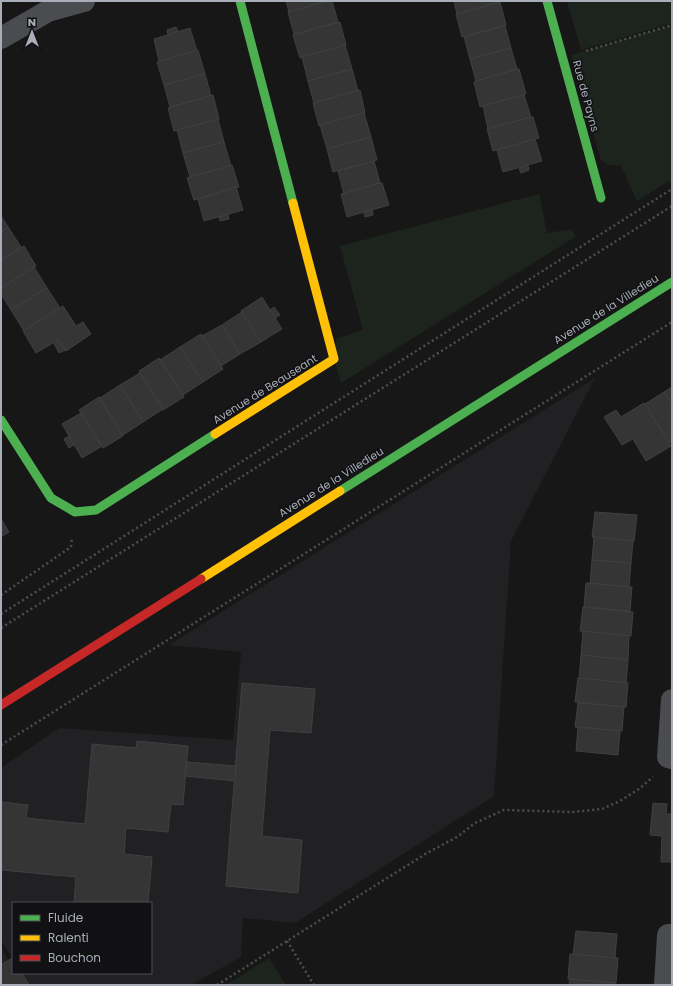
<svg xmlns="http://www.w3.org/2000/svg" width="673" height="986" viewBox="0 0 673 986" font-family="Poppins,sans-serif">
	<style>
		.built { fill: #212123 }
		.green { fill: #1d241e }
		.building { fill: #353536; stroke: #3f4043 }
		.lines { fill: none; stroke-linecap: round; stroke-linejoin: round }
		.path { stroke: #4d4e52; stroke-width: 2.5; stroke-dasharray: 2 3; stroke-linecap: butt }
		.street { stroke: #4b4c50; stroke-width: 22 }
		.fast { stroke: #4caf50; stroke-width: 9 }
		.slow { stroke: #ffc107; stroke-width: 9 }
		.jam { stroke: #c62828; stroke-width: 9 }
		.labels { text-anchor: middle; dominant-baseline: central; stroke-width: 3; stroke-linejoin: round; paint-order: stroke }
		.street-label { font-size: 11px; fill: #a8adb8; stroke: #111113 }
	</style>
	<rect width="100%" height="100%" fill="#171717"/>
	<g class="built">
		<polygon points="595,378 511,541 494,796 295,923 243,918 241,957 191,985 29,985 22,973 151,973 151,903 13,903 13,959 1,940 1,768 59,728 233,740 241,652 169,645"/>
		<polygon points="1,948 13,967 13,973 1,985"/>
	</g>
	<g class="green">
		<polygon points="567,1 672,1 672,23 581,50"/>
		<polygon points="672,25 672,179 637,201 621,166 609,165 601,160 571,55"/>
		<polygon points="539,194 547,233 572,229 575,237 341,383 335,362 336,339 363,330 340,246"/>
		<polygon points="269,958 286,985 226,985"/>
	</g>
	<g class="building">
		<polygon points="286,1 328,1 289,12"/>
		<polygon points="328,1 332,1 338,22 294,34 288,12"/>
		<polygon points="454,1 498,1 498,3 457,14"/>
		<polygon points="500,2 506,25 462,37 456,14"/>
		<polygon points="340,22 346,45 300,58 293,35"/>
		<polygon points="505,26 511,48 470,59 464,37"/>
		<polygon points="176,27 178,32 168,35 167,30"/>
		<polygon points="190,28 197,51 159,61 154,39"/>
		<polygon points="345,45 352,69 308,81 302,57"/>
		<polygon points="511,48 517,69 476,81 470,59"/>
		<polygon points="198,50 205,74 164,85 157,62"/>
		<polygon points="352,69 358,91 314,103 308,81"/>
		<polygon points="517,69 519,69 526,94 480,107 474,82"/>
		<polygon points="205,74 211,96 170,107 164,85"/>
		<polygon points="360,90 365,113 319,126 313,103"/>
		<polygon points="213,95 219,119 174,131 168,108"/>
		<polygon points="524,95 531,117 488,129 483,106"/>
		<polygon points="364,113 371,137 327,149 320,125"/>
		<polygon points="531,117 533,117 539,138 493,151 487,129"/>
		<polygon points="218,119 224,142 183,153 177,130"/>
		<polygon points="371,137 377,160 333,172 327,149"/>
		<polygon points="535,139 542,161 503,172 497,150"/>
		<polygon points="224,142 231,166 190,177 183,153"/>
		<polygon points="374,161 380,183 344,194 338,171"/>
		<polygon points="232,165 239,187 194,200 187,178"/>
		<polygon points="528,165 529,170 521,173 519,168"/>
		<polygon points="380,183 382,183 389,205 347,217 341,194"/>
		<polygon points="236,187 243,210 204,221 198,199"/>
		<polygon points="372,210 373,215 365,217 364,213"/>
		<polygon points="228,214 229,219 220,221 219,217"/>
		<polygon points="1,216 8,227 1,232"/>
		<polygon points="8,227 21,247 1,260 1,232"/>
		<polygon points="24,246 36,266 1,288 1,260"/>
		<polygon points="34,267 47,288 11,310 1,294 1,288"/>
		<polygon points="47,288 60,308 24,331 11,310"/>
		<polygon points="262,297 282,329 261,342 241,311"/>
		<polygon points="63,306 76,326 83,322 91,334 66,351 58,340 36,353 23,331"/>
		<polygon points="274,307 280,315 275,318 270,310"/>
		<polygon points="242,312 261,342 240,354 222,325"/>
		<polygon points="222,325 240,354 221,366 202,336"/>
		<polygon points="201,334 223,369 203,382 180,347"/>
		<polygon points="58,340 65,350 59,353 54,343"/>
		<polygon points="180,347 203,382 183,395 160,360"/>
		<polygon points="159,358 184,397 163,410 139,371"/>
		<polygon points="140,373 163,409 143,422 120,385"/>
		<polygon points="120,385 143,422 123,435 100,398"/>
		<polygon points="672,387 672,404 664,392"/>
		<polygon points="664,392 672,404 672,441 669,443 645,404"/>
		<polygon points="99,397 123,436 103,448 79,410"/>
		<polygon points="644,403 671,446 646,461 633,439 622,445 604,417 616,410 621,417"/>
		<polygon points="81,413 102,446 82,458 62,424"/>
		<polygon points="69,436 74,445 69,448 64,439"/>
		<polygon points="595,512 637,515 634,541 592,537"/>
		<polygon points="1,519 9,532 1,537"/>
		<polygon points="594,537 633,541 631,563 592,560"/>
		<polygon points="592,560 631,563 629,587 590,584"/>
		<polygon points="586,583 632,587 630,611 584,607"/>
		<polygon points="583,607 633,612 631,636 580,631"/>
		<polygon points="583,631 629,636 628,660 581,655"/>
		<polygon points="581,655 628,660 626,683 579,679"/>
		<polygon points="578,678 628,683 626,707 575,702"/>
		<polygon points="242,683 315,689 311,733 270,730 262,836 302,840 298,893 226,886"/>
		<polygon points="578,703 624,707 622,731 575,727"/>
		<polygon points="578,727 620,731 618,755 576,751"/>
		<polygon points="137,741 188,746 183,805 171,804 168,832 126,828 124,854 152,857 148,903 74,903 76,877 1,870 1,802 28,805 26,818 85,824 92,744 136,748"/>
		<polygon points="187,762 236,766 235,781 185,776"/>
		<polygon points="653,803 667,804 666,814 672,814 672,862 661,862 662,836 650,835"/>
		<polygon points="576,931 617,934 615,958 573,955"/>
		<polygon points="570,954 618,958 616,983 568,979"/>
		<polygon points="12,958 13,959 13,973 22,973 29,985 1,985 1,965"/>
		<polygon points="570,979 615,983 615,985 569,985"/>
	</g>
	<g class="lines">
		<g class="path">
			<polyline points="586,51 672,25"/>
			<polyline points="1,595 71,547 72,537"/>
			<polyline points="1,614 672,189"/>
			<polyline points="1,628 672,206"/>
			<polyline points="1,745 672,322"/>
			<polyline points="287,941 314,985"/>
			<polyline points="217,985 427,853 457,837 475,823 504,810 573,812 602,809 620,801 639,789 653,777"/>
		</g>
		<g class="street">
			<polyline points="1,38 48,11 84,1"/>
			<polyline points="672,700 668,757 672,758"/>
			<polyline points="665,985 668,935 672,935"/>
		</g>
		<g class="fast">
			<polyline points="240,1 293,203"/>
			<polyline points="547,1 601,198"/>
			<polyline points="1,420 51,498 75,512 96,510 215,434"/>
			<polyline points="340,491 672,282"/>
		</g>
		<g class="slow">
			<polyline points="215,434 334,359 293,203"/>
			<polyline points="201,579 340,491"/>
		</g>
		<polyline class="jam" points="1,705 201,579"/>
	</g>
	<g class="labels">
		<g class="street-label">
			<text transform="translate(586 96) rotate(75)">Rue de Payns</text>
			<text transform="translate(606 309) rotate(-32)">Avenue de la Villedieu</text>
			<text transform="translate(265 389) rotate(-32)">Avenue de Beauseant</text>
			<text transform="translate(331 482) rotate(-32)">Avenue de la Villedieu</text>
		</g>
	</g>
	<rect width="673" height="986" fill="none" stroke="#a8adb8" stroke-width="4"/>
	<rect x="12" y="902" width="140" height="72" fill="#111113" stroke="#4d4f55"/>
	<rect x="20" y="915" width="20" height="6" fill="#4caf50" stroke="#4d4f55"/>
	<text x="48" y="922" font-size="12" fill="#a8adb8">Fluide</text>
	<rect x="20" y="935" width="20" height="6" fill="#ffc107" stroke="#4d4f55"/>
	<text x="48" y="942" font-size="12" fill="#a8adb8">Ralenti</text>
	<rect x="20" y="955" width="20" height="6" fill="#c62828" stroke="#4d4f55"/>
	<text x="48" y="962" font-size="12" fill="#a8adb8">Bouchon</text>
	<g transform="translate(32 32)" stroke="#111113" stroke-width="3" paint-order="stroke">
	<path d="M0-3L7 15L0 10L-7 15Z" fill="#a8adb8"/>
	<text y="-6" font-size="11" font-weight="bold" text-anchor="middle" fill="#a8adb8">N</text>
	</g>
</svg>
